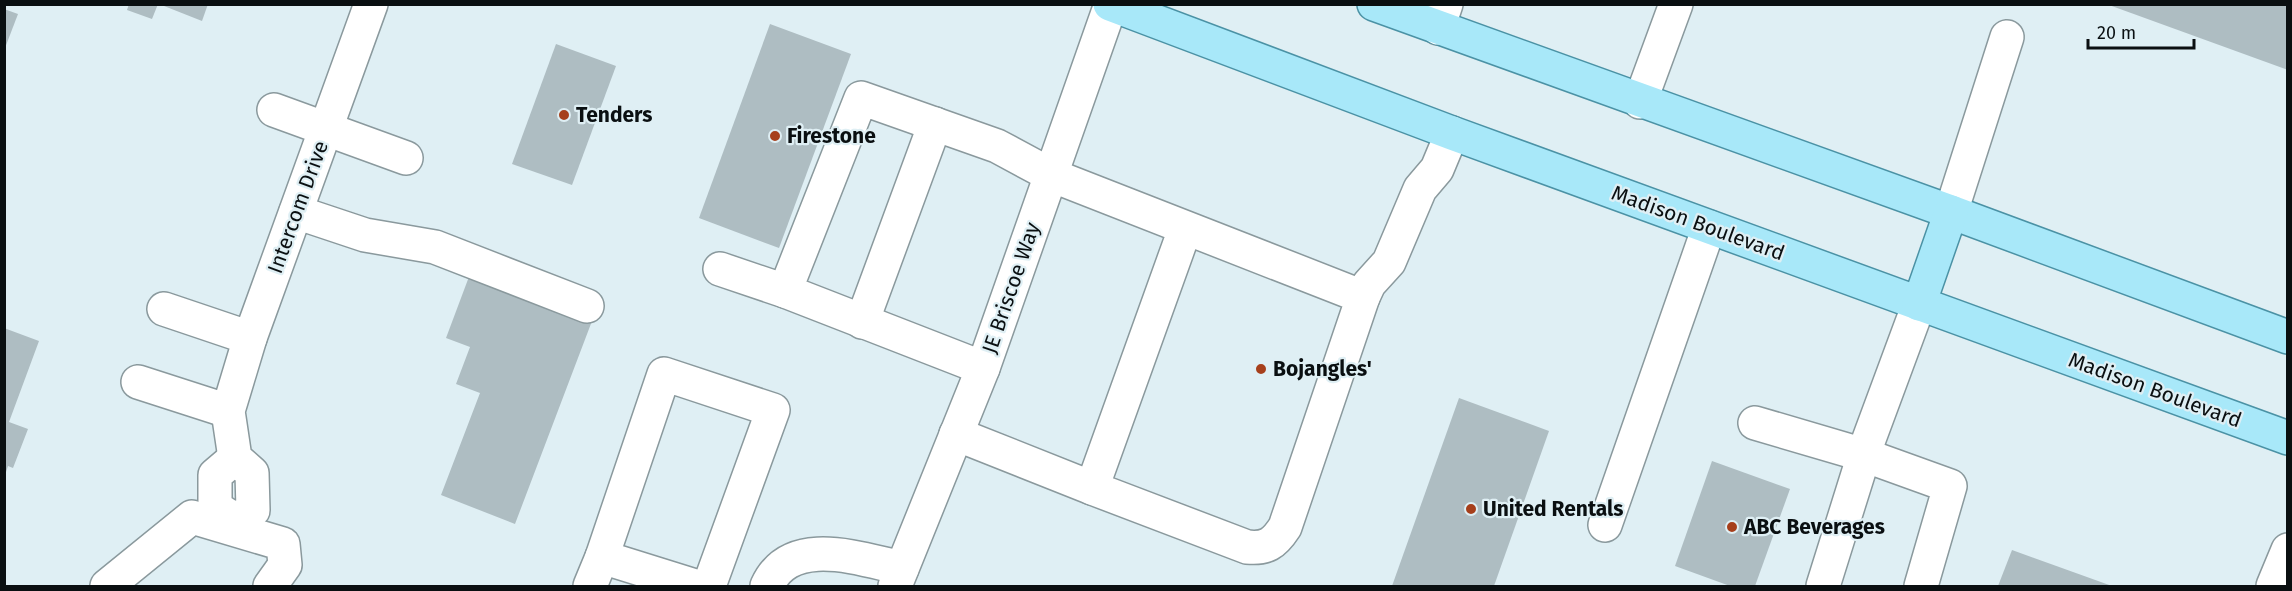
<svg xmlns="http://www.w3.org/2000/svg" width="2292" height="591" viewBox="0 0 2292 591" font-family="'Fira Sans',sans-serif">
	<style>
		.building { fill: #aebdc2 }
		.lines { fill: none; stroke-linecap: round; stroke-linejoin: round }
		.minor-casing { stroke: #8a999d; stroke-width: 36 }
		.major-casing { stroke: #4b92a5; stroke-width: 36 }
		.minor { stroke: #fff; stroke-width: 33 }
		.major { stroke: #a8e8f9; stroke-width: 33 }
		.poi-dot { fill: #a63f1b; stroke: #dfeff4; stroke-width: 2 }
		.labels { text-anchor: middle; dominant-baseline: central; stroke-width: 4.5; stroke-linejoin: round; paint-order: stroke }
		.poi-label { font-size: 21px; font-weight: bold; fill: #0a0f11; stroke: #dfeff4; text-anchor: start }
		.street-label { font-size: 21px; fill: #0a0f11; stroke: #dfeff4 }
	</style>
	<rect width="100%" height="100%" fill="#dfeff4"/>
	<g class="building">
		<polygon points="129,4 158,4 152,19 127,10"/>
		<polygon points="159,4 208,4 202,21"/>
		<polygon points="2288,4 2288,70 2109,5 2109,4"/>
		<polygon points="4,9 18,14 5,48 4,48"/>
		<polygon points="770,24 851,54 779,248 699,218"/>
		<polygon points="556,44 616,66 572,185 512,164"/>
		<polygon points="470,274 592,321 515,524 441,495 480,393 456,384 470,347 446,338"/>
		<polygon points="4,328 39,341 9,422 28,429 13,468 8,466 5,475"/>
		<polygon points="1459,398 1549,431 1494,586 1392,586"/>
		<polygon points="1712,461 1790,489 1755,586 1730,586 1675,566"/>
		<polygon points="2012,550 2112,586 1998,586"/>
	</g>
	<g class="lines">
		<g class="minor-casing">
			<g id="minor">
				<polyline points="1438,28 1446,4"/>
				<polyline points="1640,102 1676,4"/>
				<polyline points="274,110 406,158"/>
				<polyline points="296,212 365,235 435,247 587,306"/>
				<polyline points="1951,212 2007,37"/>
				<polyline points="720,269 785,291"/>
				<polyline points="1363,297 1369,284 1389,262 1420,189 1437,169 1452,133"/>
				<polyline points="164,309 250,338"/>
				<polyline points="862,322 935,124"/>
				<path d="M983 368 785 291 861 98 997 146 1051 175 1363 297 1285 527C1274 544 1266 549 1247 547L1092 488 1185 229"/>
				<polyline points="138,382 228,411"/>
				<polyline points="1755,423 1864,455 1950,486 1921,586"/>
				<polyline points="956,434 1092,488"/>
				<polyline points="235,458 215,475 215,507 235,520"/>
				<polyline points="235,520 253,510 252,473 235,458 228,411 250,338 371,4"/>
				<polyline points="1605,525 1709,227"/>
				<polyline points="602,557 664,374 773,410 709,586"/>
				<polyline points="107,586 192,517 283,544 285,565 270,586"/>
				<polyline points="590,586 602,557 695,586"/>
				<path d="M767 586C791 534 859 559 902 568"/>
				<polyline points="895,586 983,368 1111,4"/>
				<polyline points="1823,586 1869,439 1919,304"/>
				<polyline points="2273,586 2288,550"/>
			</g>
		</g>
		<g class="major-casing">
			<g id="major">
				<polyline points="1110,4 1452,133 2288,438"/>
				<polyline points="1374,4 1951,212 2288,337"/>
				<polyline points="1919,304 1951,212"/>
			</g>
		</g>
		<use href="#minor" class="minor"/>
		<use href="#major" class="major"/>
	</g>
	<g class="poi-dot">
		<circle cx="564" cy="115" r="6"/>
		<circle cx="775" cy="136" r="6"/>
		<circle cx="1261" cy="369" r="6"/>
		<circle cx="1471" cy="509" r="6"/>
		<circle cx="1732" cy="527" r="6"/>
	</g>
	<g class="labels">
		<g class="poi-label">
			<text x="576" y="115">Tenders</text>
			<text x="787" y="136">Firestone</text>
			<text x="1273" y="369">Bojangles'</text>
			<text x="1483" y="509">United Rentals</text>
			<text x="1744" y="527">ABC Beverages</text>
		</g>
		<g class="street-label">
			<text transform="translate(298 207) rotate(-70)">Intercom Drive</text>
			<text transform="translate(1698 223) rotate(20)">Madison Boulevard</text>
			<text transform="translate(1011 288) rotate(-71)">JE Briscoe Way</text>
			<text transform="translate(2155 390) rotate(20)">Madison Boulevard</text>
		</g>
	</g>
	<rect width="2292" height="591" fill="none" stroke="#0a0f11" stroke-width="12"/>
	<path d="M2088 39v9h106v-9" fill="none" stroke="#0a0f11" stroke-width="3"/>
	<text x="2097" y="39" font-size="18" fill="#0a0f11" stroke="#dfeff4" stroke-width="4.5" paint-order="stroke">20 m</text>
</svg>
